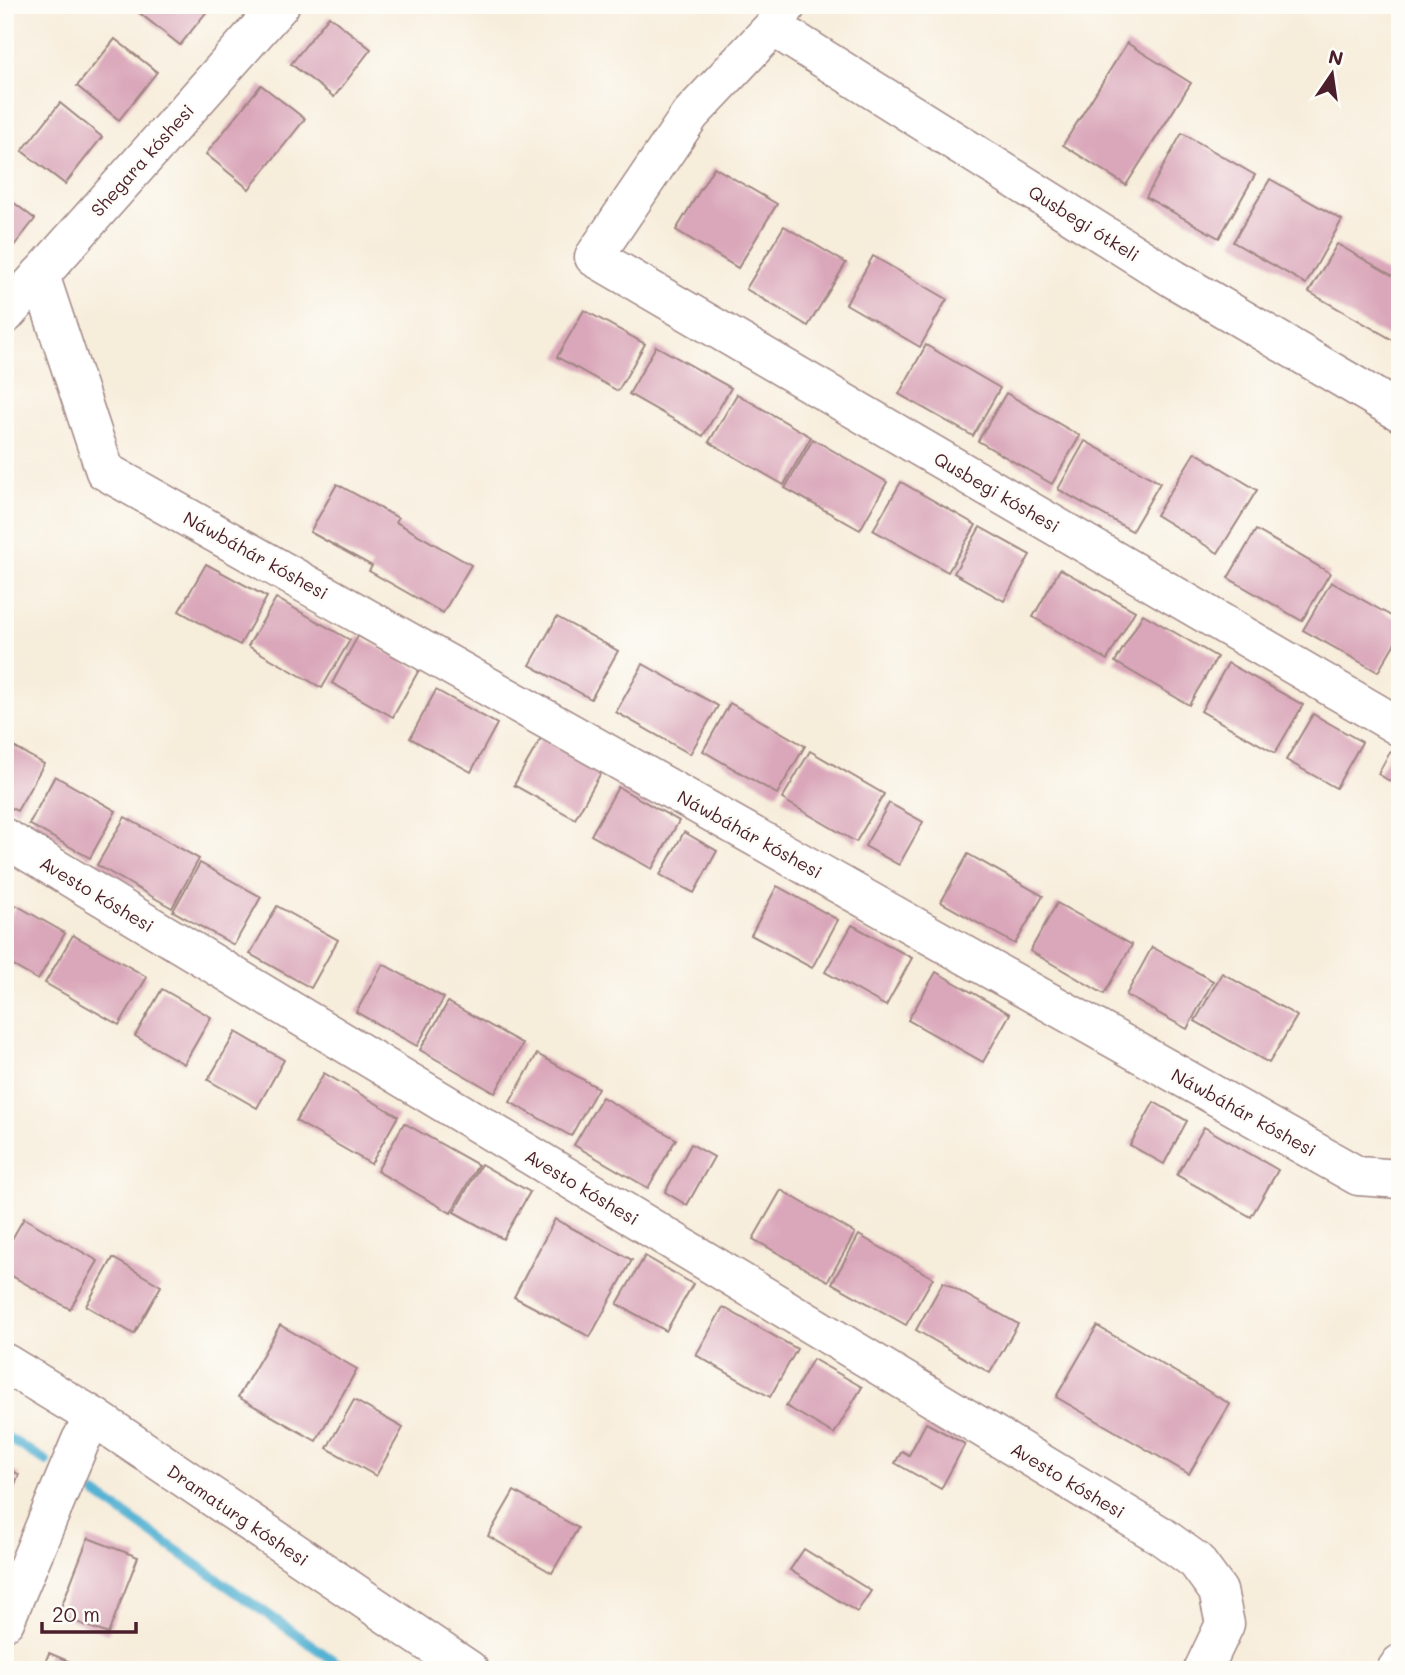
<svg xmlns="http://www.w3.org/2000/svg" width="1405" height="1675" viewBox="0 0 1405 1675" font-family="Mali,sans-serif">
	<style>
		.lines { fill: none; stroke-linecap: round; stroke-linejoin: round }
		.stream { stroke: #55b2d3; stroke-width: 10 }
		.building { fill: #daa7ba }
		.minor-casing { stroke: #a08683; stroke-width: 41 }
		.minor { stroke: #fff; stroke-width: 38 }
		.labels { text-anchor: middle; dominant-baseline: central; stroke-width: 5; stroke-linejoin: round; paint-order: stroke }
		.street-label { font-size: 18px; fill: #4a1f2b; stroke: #fdfcf7 }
	</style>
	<rect width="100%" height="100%" fill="#fdfcf7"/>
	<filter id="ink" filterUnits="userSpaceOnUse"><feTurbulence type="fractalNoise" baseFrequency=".0143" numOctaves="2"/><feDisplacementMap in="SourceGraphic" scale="14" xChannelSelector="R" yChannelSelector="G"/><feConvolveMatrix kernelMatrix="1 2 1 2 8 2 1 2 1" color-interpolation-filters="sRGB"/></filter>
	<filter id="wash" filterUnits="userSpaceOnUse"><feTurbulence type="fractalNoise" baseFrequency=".00686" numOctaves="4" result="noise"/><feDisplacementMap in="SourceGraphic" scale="28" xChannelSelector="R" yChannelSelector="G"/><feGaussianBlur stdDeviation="1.57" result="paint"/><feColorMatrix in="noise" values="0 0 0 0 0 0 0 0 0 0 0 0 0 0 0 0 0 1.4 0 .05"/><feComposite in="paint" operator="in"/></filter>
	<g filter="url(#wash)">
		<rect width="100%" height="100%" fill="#f7eddb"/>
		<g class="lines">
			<g class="stream">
				<polyline points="5,1436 46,1461"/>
				<polyline points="96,1494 347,1670"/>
			</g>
		</g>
		<g id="blocks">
			<g class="building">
				<polygon points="141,5 212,5 180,45 137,11"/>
				<polygon points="329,16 371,49 334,97 291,64"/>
				<polygon points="115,39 157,72 119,120 77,86"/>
				<polygon points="1127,43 1191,83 1126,185 1063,145"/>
				<polygon points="261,85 305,119 249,189 206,154"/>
				<polygon points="60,103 102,137 65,184 22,151"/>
				<polygon points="1182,133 1255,175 1219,238 1146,197"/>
				<polygon points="714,167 777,204 738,268 676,230"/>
				<polygon points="1270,179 1342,220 1306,284 1233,242"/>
				<polygon points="5,196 35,219 5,257"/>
				<polygon points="784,226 846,263 808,326 746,289"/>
				<polygon points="1337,244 1400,280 1400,344 1309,292"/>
				<polygon points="873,256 947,299 920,347 846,304"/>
				<polygon points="584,310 645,344 618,391 557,357"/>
				<polygon points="926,345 1000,388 973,436 899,394"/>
				<polygon points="656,346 731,388 703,436 629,394"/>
				<polygon points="1006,393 1080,436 1052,484 978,441"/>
				<polygon points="737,394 811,437 784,485 709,442"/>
				<polygon points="813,439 887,482 860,530 785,488"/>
				<polygon points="1085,441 1160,483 1132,531 1058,489"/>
				<polygon points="1195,452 1257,490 1218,553 1156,515"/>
				<polygon points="901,482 976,525 948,572 873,530"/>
				<polygon points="337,484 398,518 396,522 471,565 443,613 369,571 372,566 310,532"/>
				<polygon points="980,527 1030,555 1004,601 954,573"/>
				<polygon points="1256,530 1330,573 1302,621 1228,578"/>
				<polygon points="206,564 267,597 240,645 179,611"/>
				<polygon points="1060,569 1135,611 1107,660 1033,617"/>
				<polygon points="1331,582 1400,621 1400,634 1378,672 1303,630"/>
				<polygon points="276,598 350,640 322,688 248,646"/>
				<polygon points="1143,614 1217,657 1189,705 1115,662"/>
				<polygon points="557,617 618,651 591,699 530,665"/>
				<polygon points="358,636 419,670 393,717 332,683"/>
				<polygon points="1228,663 1303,705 1275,753 1201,711"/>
				<polygon points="643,664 718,706 690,754 616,712"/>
				<polygon points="436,690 497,724 471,772 410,738"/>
				<polygon points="730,703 805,746 777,794 703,751"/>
				<polygon points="1313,714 1362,742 1336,788 1286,760"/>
				<polygon points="541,738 602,771 575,819 514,785"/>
				<polygon points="5,742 44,764 17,811 5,805"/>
				<polygon points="810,751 884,794 856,842 782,799"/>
				<polygon points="1390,752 1400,757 1400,787 1378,774"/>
				<polygon points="55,776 116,811 90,858 29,824"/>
				<polygon points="618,787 679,821 652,869 591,835"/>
				<polygon points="889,803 923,822 899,865 865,846"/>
				<polygon points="125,817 199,859 172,908 97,865"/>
				<polygon points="684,832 717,851 694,893 660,875"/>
				<polygon points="968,854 1043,896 1015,944 941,902"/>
				<polygon points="200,863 261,897 234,945 173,911"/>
				<polygon points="777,886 838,920 812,968 751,935"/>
				<polygon points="1057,903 1132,945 1104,994 1030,951"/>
				<polygon points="16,905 65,933 38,980 5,961 5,925"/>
				<polygon points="277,906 338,940 311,988 250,954"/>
				<polygon points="852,925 912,958 886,1006 825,972"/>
				<polygon points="73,935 147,977 119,1025 45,983"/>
				<polygon points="1152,947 1213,981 1187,1029 1126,995"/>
				<polygon points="383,964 444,998 417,1046 356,1012"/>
				<polygon points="936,972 1010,1014 983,1062 908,1020"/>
				<polygon points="1222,973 1297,1016 1269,1063 1195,1021"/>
				<polygon points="162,989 211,1017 184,1064 135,1036"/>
				<polygon points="448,1002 523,1044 495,1093 420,1050"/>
				<polygon points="236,1032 284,1060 257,1108 208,1080"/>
				<polygon points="537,1054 598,1088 571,1136 510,1102"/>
				<polygon points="324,1073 398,1116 371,1164 296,1121"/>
				<polygon points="602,1097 676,1139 648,1188 574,1145"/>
				<polygon points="1154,1102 1187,1121 1164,1164 1130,1145"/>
				<polygon points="404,1123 478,1165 451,1213 377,1171"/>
				<polygon points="1204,1127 1278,1170 1251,1217 1177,1175"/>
				<polygon points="691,1144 714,1157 687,1205 665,1192"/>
				<polygon points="481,1164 530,1192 503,1239 454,1212"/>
				<polygon points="781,1190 855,1233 828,1281 753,1239"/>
				<polygon points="24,1218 98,1261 70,1309 5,1272 5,1251"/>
				<polygon points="555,1219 632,1260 590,1337 514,1297"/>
				<polygon points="859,1235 933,1278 906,1325 832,1283"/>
				<polygon points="645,1256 693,1284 666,1331 617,1304"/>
				<polygon points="113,1258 161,1286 134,1334 86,1306"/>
				<polygon points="943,1282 1018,1324 990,1373 916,1330"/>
				<polygon points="723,1307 797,1349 770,1397 696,1355"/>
				<polygon points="280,1325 357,1369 316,1441 238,1397"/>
				<polygon points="1097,1326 1230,1404 1189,1474 1056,1397"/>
				<polygon points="813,1359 862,1387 834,1434 786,1406"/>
				<polygon points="354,1400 403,1428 376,1476 327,1448"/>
				<polygon points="926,1423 965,1444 941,1489 895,1463 902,1451 909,1455"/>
				<polygon points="5,1469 19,1474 5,1510"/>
				<polygon points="514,1491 578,1528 552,1573 488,1536"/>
				<polygon points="88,1538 138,1557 108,1634 58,1615"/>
				<polygon points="804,1549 871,1591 857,1612 790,1570"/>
				<polygon points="49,1653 89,1670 42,1670"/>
			</g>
		</g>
	</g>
	<g filter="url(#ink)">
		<use href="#blocks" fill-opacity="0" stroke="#a08683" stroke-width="2"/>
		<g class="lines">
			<g class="minor-casing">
				<g id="minor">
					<polyline points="787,5 773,27 690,115 594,257 1400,727"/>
					<polyline points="773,27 1174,279 1400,412"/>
					<polyline points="40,275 105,471 1358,1176 1400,1179"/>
					<polyline points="5,315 280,5"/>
					<polyline points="5,838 1160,1535 1196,1561 1218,1591 1225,1624 1203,1670"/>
					<polyline points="5,1363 94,1417 469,1670"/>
					<polyline points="5,1621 81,1440 94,1417"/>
					<polyline points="1396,1670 1400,1664"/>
				</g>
			</g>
			<use href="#minor" class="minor"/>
		</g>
	</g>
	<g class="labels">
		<g class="street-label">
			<text transform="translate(142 160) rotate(-48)">Shegara kóshesi</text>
			<text transform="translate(1084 223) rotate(32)">Qusbegi ótkeli</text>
			<text transform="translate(997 492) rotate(30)">Qusbegi kóshesi</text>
			<text transform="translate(256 555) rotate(29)">Náwbáhár kóshesi</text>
			<text transform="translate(750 834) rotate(29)">Náwbáhár kóshesi</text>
			<text transform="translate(97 894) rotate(31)">Avesto kóshesi</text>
			<text transform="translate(1244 1112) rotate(29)">Náwbáhár kóshesi</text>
			<text transform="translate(582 1187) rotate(31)">Avesto kóshesi</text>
			<text transform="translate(1068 1480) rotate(31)">Avesto kóshesi</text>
			<text transform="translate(238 1515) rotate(34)">Dramaturg kóshesi</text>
		</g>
	</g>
	<rect width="1405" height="1675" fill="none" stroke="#fdfcf7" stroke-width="28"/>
	<g transform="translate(1332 74) rotate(13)" stroke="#fdfcf7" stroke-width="5" paint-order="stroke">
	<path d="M0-5L12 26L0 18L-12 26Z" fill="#4a1f2b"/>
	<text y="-10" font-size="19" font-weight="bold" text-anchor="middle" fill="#4a1f2b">N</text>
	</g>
	<path d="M42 1622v10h94v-10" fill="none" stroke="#4a1f2b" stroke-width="3.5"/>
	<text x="52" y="1622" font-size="21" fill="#4a1f2b" stroke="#fdfcf7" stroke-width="5" paint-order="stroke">20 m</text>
</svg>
